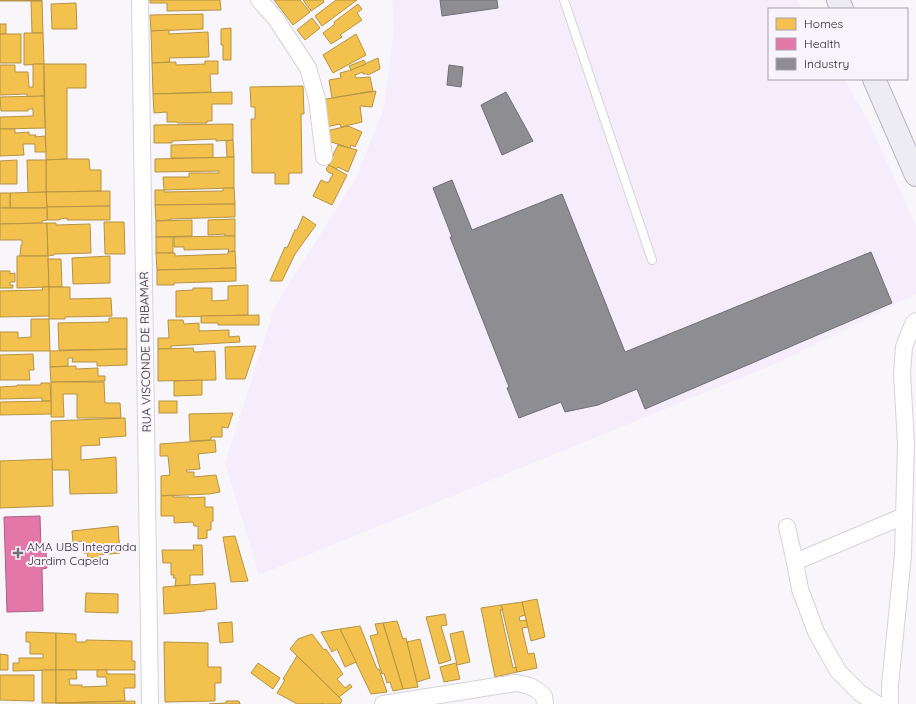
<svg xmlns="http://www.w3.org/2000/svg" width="916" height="704" viewBox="0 0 916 704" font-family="Quicksand,sans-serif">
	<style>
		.built { fill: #f5edfb }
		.homes { fill: #f2c14e; stroke: #b69344 }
		.health { fill: #e377a8; stroke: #ac5f83 }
		.industry { fill: #8d8d92; stroke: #706e74 }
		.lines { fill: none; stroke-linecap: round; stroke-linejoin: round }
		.lane-casing { stroke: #d6d3d8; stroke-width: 10 }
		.street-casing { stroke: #d6d3d8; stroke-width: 18 }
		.primary-casing { stroke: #b4b3bf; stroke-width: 24 }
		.lane { stroke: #fefefe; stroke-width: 8 }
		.street { stroke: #fefefe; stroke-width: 16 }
		.primary { stroke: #ececf2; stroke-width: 22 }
		.poi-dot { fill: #736f75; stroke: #f9f4fc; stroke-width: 1.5 }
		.labels { text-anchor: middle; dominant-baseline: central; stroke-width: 4; stroke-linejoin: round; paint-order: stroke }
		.street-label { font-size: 12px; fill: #2b272e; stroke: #f9f4fc }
		.poi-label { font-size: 12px; fill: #2b272e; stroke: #f9f4fc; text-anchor: start }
	</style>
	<rect width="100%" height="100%" fill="#f8f6fa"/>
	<polygon class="built" points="392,0 797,0 802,9 769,9 769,79 844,79 868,120 916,226 916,294 780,362 259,575 225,463 275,306 356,178 384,108 394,27"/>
	<g class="homes">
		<rect x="0" y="0" width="42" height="1"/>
		<polygon points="150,0 220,0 221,10 168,11 167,11 167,3 150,3"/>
		<polygon points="274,0 300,0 310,12 293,25"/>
		<polygon points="303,0 323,0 324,2 311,11"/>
		<polygon points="336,0 357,0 322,26 315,16"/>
		<polygon points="31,1 42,1 43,33 32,33"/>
		<polygon points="76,3 77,29 52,29 51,4"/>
		<polygon points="358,4 362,9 357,13 362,20 340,35 342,37 331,44 323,33 335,24 334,22"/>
		<polygon points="203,14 203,29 151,31 150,15"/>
		<polygon points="312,18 320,28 305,40 297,30"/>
		<rect x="0" y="24" width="6" height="10"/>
		<polygon points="231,28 231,60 223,60 223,45 221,45 221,29"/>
		<polygon points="169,30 169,34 208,32 209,57 169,58 170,62 152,63 151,31"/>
		<polygon points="24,33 43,33 44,64 24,65"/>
		<rect x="0" y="34" width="21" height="29"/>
		<polygon points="356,34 366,55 333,73 323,55"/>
		<polygon points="378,58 380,69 368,75 367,74 363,74 363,72 355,75 356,78 370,77 373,91 332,98 329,80 341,78 340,73 351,70"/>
		<polygon points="364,60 366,64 351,70 349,66"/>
		<polygon points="205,61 218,61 218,74 210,74 211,92 153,94 152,63 176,62 176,65 205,64"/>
		<polygon points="33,64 44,64 44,96 27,97 27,94 0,95 0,65 15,65 15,72 28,72 29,87 33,87"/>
		<polygon points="44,64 86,64 86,88 67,88 67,159 46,160"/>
		<polygon points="303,86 304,114 301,114 302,173 289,173 289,184 275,184 275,173 252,173 251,119 255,119 255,107 251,107 250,87"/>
		<polygon points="376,91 372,107 360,106 362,122 341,127 340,124 326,127 320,100"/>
		<polygon points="232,92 232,104 212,104 212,121 207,121 207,123 177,123 177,122 167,122 167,112 154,113 153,94"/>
		<polygon points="44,96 45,128 0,129 0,117 33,116 33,109 28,109 28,111 1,111 0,97"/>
		<polygon points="233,124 233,140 216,141 216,139 172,141 172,143 154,143 154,125"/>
		<polygon points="348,126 362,132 355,147 351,145 350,148 328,141 326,131"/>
		<polygon points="0,129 15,129 15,133 29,132 29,135 36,135 35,137 45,136 46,152 35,152 35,144 23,144 24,155 0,156"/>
		<polygon points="233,140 234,157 227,157 226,141"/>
		<polygon points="213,144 213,158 171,158 171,145"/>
		<polygon points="338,145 357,150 348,172 338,167 336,169 328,165"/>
		<polygon points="234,157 234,188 164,190 163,177 189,177 189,173 219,173 219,171 155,172 155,159"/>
		<polygon points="67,159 89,159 90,170 101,170 101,191 46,192 46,160"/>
		<polygon points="17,160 17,184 0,184 0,161"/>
		<polygon points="27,160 46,160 46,192 28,193"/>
		<polygon points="329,165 347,175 332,205 313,196 321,180 328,183 333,174 328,172 326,169"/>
		<polygon points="223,188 234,188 235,204 155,205 155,190 164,190 164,192 223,191"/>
		<polygon points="110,191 110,206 47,207 46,192"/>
		<polygon points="46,192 47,208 10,208 10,193"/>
		<rect x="0" y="193" width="10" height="15"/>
		<polygon points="235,204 235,217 170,219 170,220 156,221 155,205"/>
		<polygon points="110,206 110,220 67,220 67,218 60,219 60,220 47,220 47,207"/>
		<polygon points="0,208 47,208 47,220 42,221 42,223 0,224"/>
		<polygon points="303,216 316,225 295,254 282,281 270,281 285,247 287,248 295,230 297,230"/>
		<polygon points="235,219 235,236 225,236 225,234 208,235 208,220"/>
		<polygon points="192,220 192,236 156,237 156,221"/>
		<polygon points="104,222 124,222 125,254 105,254"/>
		<polygon points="47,223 48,256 20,256 21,245 22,245 22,240 0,240 0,224"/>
		<polygon points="47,223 56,223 56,225 90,224 91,253 54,254 54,255 48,256"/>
		<polygon points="225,236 235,236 235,251 228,252 229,249 184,250 184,247 174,247 174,237"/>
		<rect x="156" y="237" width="17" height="16"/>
		<polygon points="235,251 236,268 157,270 156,253 175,253 175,256 228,254 228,252"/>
		<polygon points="17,256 48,256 49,287 17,288"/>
		<polygon points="110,256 110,283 73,284 72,258"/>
		<polygon points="48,259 61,259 62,287 49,287"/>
		<polygon points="236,268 236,281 174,283 174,285 157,285 157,270"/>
		<polygon points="0,271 10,271 10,274 15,273 15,282 10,282 10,285 13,285 13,288 0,288"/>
		<polygon points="248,285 248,315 176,317 176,291 193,290 193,288 212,288 212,301 228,300 228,286"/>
		<polygon points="42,287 49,287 50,316 0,317 0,291 43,290"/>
		<polygon points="49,287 70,287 70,299 111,298 112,316 65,317 65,319 49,319"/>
		<polygon points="259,315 259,325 218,325 218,323 201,323 201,316"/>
		<polygon points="109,318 127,318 127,349 59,350 58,323 109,322"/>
		<polygon points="31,319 49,319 50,351 0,351 0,332 18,332 18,338 31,337"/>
		<polygon points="168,320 183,320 184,324 199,323 199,331 229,330 229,337 239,336 240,342 171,346 171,349 158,349 158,338 169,338"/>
		<polygon points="256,346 245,379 226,379 225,347"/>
		<polygon points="193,348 194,352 215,351 216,380 158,381 158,349"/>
		<polygon points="127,349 127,365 97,366 97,362 72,362 73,358 68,358 68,366 50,367 50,351"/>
		<polygon points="33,354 34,370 29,370 30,380 0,380 0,355"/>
		<polygon points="76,366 76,369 98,368 98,376 105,376 105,381 51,382 50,367"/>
		<polygon points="202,380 202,395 174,396 174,381"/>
		<polygon points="51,382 104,382 105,403 120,403 121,418 77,418 77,394 63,394 64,417 51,417"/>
		<polygon points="41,383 50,383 51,401 42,401 42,398 0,399 0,387 17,386 17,385 41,385"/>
		<polygon points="51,401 51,414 0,415 0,402"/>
		<rect x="159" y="401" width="18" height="12"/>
		<polygon points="233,413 228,428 222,427 222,437 211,437 211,440 190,441 189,414"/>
		<polygon points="125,418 126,436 99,438 100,445 81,446 81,460 116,457 117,493 70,494 69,470 52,470 51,421"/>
		<polygon points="215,440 216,452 198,454 200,469 186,470 187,472 194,472 194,477 216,475 220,492 209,494 161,496 161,476 170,475 168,456 160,456 160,444"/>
		<polygon points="52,459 53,506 0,508 0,461"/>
		<polygon points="173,495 173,497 189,497 189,498 205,497 205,507 213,507 213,521 211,522 211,530 207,530 207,538 198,539 198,526 194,526 193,522 174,523 174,516 161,516 161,496"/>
		<polygon points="118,526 120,553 99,555 100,557 88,558 87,553 83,553 82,541 73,542 72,531"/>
		<polygon points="235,536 248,581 231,582 223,537"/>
		<polygon points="193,545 202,545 203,575 190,575 190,585 175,586 176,578 173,578 174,575 171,575 171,563 163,563 162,550 194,550"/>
		<polygon points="215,583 217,609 205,610 205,611 164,614 163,587"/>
		<polygon points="86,593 118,594 118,613 85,612"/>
		<polygon points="537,599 545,637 531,641 522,602"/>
		<polygon points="522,602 525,615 519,617 520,621 526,620 528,627 522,628 528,654 534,653 537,668 517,672 501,605"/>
		<polygon points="501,605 503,610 500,610 513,668 516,667 517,672 495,677 481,608"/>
		<polygon points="445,614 447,625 441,626 451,660 439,664 426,617"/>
		<polygon points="397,621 403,639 406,638 407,642 418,687 403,689 383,623"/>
		<polygon points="232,622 233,642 220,643 218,623"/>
		<polygon points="383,623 403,689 393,691 390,682 387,683 384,673 382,674 370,636 378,634 375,624"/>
		<polygon points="360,626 377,669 379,669 387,692 371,694 340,629"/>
		<polygon points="340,629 356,662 345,667 337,649 332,652 321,632"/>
		<polygon points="463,631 470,662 457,665 450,634"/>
		<polygon points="26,632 56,633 56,670 13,671 13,663 19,663 19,658 43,658 43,654 30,654 30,642 26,642"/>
		<polygon points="56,633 76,634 76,642 86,642 86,640 132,641 132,661 135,661 135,670 56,670"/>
		<polygon points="312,634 324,650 326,649 343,674 337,679 345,688 350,684 352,687 339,697 290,649 298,639"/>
		<polygon points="420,639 430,678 417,682 407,642"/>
		<polygon points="164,642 208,643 208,667 221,667 221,683 215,683 215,701 165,702"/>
		<polygon points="0,654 8,655 8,670 0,670"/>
		<polygon points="297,656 342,700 340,704 324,704 322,703 321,704 297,704 277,693 285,680 283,679"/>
		<polygon points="258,663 280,678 273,689 251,673"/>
		<polygon points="456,663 460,679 444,682 440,667"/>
		<rect x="42" y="670" width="14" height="33"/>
		<polygon points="56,670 76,670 77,679 69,679 70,685 82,685 82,687 107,686 106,677 97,677 97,670 107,670 107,674 135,674 135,688 124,688 125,701 56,703"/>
		<polygon points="0,675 34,675 34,701 0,700"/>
		<polygon points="135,701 135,704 56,704 56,703"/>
		<polygon points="226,701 239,701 240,704 209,704 226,703"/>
	</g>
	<polygon class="health" points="40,516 41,551 46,551 47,568 42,569 43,611 7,612 4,517"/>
	<g class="industry">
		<polygon points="440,0 497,0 498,8 442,16"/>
		<polygon points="449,65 463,67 461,87 447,85"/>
		<polygon points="506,92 533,141 502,155 481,105"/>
		<polygon points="452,180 472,230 562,194 625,352 871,252 892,303 645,409 637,389 598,405 565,412 561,402 519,418 507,388 509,387 450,237 452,237 433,188"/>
	</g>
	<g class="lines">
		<g class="lane-casing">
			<polyline id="lane" points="564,0 652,260"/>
		</g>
		<g class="street-casing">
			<g id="street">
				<polyline points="140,0 150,704"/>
				<polyline points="259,0 276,19 308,68 317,99 324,157"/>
				<polyline points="787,527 795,562 800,589 816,632 838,671 860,693 877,704"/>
				<polyline points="795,562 904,516"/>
				<path d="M383 704 516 683C529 685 535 687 544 696L545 704"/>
				<polyline points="890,704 890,685 903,555 906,444 902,373 904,347 913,324 916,321"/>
			</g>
		</g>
		<g class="primary-casing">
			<g id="primary">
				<polyline points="838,0 842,9"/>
				<polyline points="874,79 916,175"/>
			</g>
		</g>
		<use href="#lane" class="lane"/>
		<use href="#street" class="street"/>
		<use href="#primary" class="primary"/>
	</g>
	<path class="poi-dot" d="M16 547h4v4h4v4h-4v4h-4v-4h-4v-4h4z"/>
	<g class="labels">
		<g class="street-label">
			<text transform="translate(145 352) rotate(-91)">RUA VISCONDE DE RIBAMAR</text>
		</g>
		<g class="poi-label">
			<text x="27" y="546">AMA UBS Integrada<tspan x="27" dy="14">Jardim Capela</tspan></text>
		</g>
	</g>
	<rect x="768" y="8" width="140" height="72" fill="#f9f4fc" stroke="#a7a2aa"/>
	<rect x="776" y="18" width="20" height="12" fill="#f2c14e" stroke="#a7a2aa"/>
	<text x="804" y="28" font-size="12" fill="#2b272e">Homes</text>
	<rect x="776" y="38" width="20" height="12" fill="#e377a8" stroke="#a7a2aa"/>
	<text x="804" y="48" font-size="12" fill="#2b272e">Health</text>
	<rect x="776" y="58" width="20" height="12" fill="#8d8d92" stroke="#a7a2aa"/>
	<text x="804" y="68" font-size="12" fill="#2b272e">Industry</text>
</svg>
